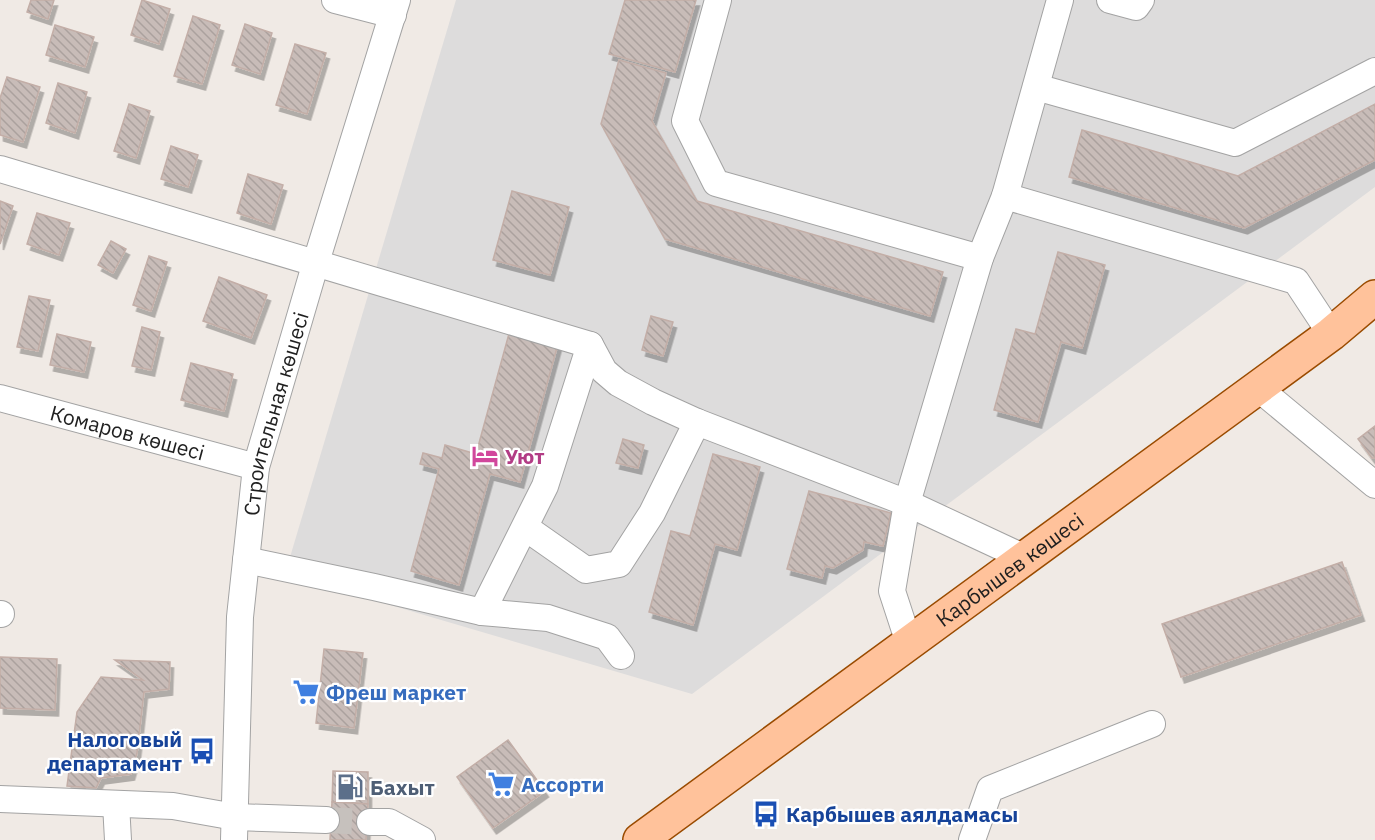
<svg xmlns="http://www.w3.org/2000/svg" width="1375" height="840" viewBox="0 0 1375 840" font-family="'IBM Plex Sans',sans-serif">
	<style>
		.residential { fill: #dddcdc }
		.building { fill: url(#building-back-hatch); stroke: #c3aea7; stroke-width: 1.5; filter: url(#shadow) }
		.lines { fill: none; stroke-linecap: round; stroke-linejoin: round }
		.minor-tunnel { stroke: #c6c1bd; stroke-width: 26; stroke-dasharray: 26 13; stroke-linecap: butt }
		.minor-casing { stroke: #a3a3a3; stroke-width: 28 }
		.major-casing { stroke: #9a4b00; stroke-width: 36 }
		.minor { stroke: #fff; stroke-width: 26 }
		.major { stroke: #ffc29b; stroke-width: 33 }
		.labels { text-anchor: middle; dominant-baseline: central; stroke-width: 4.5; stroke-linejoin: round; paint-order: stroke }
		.street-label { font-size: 21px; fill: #1f1f1f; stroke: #fff }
		.hotel-label { font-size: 21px; font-weight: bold; fill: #b23c85; stroke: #fff; text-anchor: start }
		.shop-label { font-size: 21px; font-weight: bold; fill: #366cbe; stroke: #fff; text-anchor: start }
		.transit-label { font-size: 21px; font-weight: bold; fill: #164399; stroke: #fff; text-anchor: end }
		.service-label { font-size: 21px; font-weight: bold; fill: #4e5e75; stroke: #fff; text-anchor: start }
	</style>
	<defs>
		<pattern id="building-back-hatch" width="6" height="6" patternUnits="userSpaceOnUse" patternTransform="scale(1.5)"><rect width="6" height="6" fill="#c8bcb8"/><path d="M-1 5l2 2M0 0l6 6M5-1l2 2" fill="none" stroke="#aba19e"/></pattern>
		<filter id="shadow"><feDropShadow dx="3.5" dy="6" stdDeviation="0" flood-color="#0004"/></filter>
	</defs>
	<rect width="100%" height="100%" fill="#f0eae5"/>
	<polygon class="residential" points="456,0 1375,0 1375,187 692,694 285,574"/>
	<g class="building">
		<polygon points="31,0 54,0 48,19 27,12"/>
		<polygon points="142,0 170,9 159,44 131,35"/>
		<polygon points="625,0 696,0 675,72 609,54"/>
		<polygon points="193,16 220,25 202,84 174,76"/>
		<polygon points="245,24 272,33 260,74 232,65"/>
		<polygon points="55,25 94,37 85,67 46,55"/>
		<polygon points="295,44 326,53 307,114 276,105"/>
		<polygon points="619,60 666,73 652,121 697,201 943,272 930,316 665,239 601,124"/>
		<polygon points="7,77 40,87 23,142 0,135 0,98"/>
		<polygon points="58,83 87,92 75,133 46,123"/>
		<polygon points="129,104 150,111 136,158 114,151"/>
		<polygon points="1375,104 1375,160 1244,228 1069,177 1082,130 1238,176"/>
		<polygon points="171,146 198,155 188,187 161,179"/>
		<polygon points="248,174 283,185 271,224 237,213"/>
		<polygon points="512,191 569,207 550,275 493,260"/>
		<polygon points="0,201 13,206 0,244"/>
		<polygon points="37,213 70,223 59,255 27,244"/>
		<polygon points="111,241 126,249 113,273 98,265"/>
		<polygon points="1058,252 1105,265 1082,348 1061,342 1038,422 994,410 1016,329 1035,334"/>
		<polygon points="149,256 167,262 151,311 133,305"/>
		<polygon points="219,277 267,295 251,338 203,321"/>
		<polygon points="29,296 50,300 38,351 17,347"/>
		<polygon points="651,316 673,322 663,356 642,350"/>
		<polygon points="142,327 160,332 151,370 132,366"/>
		<polygon points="510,330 558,344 520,482 490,474 459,585 411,571 439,469 420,464 423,453 442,458 445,445 476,454"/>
		<polygon points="57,334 91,342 84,372 50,365"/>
		<polygon points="191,363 233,374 224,411 181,400"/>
		<polygon points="1375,426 1375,458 1372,458 1358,439"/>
		<polygon points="623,439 644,445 638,468 616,463"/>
		<polygon points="713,454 760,467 737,550 715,544 693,625 649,612 671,531 690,536"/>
		<polygon points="809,491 891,513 883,546 864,542 863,550 833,568 825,566 822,578 787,569"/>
		<polygon points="1342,562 1361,615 1181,677 1162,624"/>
		<polygon points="324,649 363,653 354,728 316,723"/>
		<polygon points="0,657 57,659 55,710 0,708"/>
		<polygon points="115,660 170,662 169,689 144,692 137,753 131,774 101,778 96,788 67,786 77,712 101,677 143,680"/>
		<polygon points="508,740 545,791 493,828 457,777"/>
		<polygon points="333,771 368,772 368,804 332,802"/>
		<polygon points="332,802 368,804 366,840 330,840"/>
	</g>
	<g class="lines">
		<polyline class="minor-tunnel" points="326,820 370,822"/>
		<g class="minor-casing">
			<g id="minor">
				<polyline points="335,0 393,15"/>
				<polyline points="718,0 685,121 716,183 980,258"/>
				<polyline points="1110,0 1136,7 1141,0"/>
				<polyline points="1036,87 1235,143 1375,71"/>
				<polyline points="0,169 590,345 604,371 618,383 653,402 697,422 907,503 1025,558"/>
				<polyline points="1005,196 1296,281 1331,334"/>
				<polyline points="1258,388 1375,485"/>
				<path id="s1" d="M0 398 256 467"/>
				<polyline points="526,528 586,570 619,564 652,513 697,422"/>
				<polyline points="246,560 374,587 482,612 548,618 607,637 621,656"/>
				<polyline points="482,612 545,486 590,345"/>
				<polyline points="0,614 1,614"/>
				<polyline points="909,643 892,591 907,503 980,258 1005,196 1060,0"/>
				<polyline points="0,799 173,806 235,817 326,820"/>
				<polyline points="116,804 118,840"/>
				<polyline points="370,822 389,822 422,840"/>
				<path id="s2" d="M234 840 240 617 256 467 316 262 397 0"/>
				<polyline points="972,840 990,789 1152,724"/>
			</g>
		</g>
		<g class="major-casing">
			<g id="major">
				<path id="s3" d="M640 840 1331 334 1375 297"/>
			</g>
		</g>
		<use href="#minor" class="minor"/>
		<use href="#major" class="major"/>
	</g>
	<defs>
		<g id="hotel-bare" transform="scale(2.07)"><path d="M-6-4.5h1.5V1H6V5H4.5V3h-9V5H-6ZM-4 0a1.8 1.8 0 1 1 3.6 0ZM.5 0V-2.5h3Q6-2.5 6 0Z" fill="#d1479c" stroke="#fff" stroke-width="2.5" paint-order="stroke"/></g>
		<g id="supermarket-bare" transform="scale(2.07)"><path d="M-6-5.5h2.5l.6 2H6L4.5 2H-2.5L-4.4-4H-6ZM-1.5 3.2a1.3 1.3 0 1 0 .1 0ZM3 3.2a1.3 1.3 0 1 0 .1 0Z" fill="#3f7fe0" stroke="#fff" stroke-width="2.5" paint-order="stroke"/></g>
		<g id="bus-bare" transform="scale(2.07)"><path d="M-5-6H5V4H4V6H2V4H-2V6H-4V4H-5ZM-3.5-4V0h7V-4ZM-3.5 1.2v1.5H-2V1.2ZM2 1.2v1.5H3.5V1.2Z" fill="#1a4fb4" stroke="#fff" stroke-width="2.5" paint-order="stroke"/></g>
		<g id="fuel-bare" transform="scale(2.07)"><path d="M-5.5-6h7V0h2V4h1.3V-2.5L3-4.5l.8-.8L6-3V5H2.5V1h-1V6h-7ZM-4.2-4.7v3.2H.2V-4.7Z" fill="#5c6f8a" stroke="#fff" stroke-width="2.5" paint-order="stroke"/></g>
	</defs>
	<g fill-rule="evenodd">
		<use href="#hotel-bare" x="485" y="456"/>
		<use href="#supermarket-bare" x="306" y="692"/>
		<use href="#bus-bare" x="202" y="751"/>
		<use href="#supermarket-bare" x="501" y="784"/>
		<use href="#fuel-bare" x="350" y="787"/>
		<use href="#bus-bare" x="766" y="814"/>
	</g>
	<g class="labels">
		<g class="street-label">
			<text stroke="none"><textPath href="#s2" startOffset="430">Строительная көшесі</textPath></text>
			<text stroke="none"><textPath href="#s1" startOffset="132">Комаров көшесі</textPath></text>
			<text stroke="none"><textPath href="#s3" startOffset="458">Карбышев көшесі</textPath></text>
		</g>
		<g class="hotel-label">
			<text x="505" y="456">Уют</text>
		</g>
		<g class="shop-label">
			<text x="326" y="692">Фреш маркет</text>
			<text x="521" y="784">Ассорти</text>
		</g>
		<g class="transit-label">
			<text x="182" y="739">Налоговый<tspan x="182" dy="24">департамент</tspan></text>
			<text x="786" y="814" text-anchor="start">Карбышев аялдамасы</text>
		</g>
		<g class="service-label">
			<text x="370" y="787">Бахыт</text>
		</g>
	</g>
</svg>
